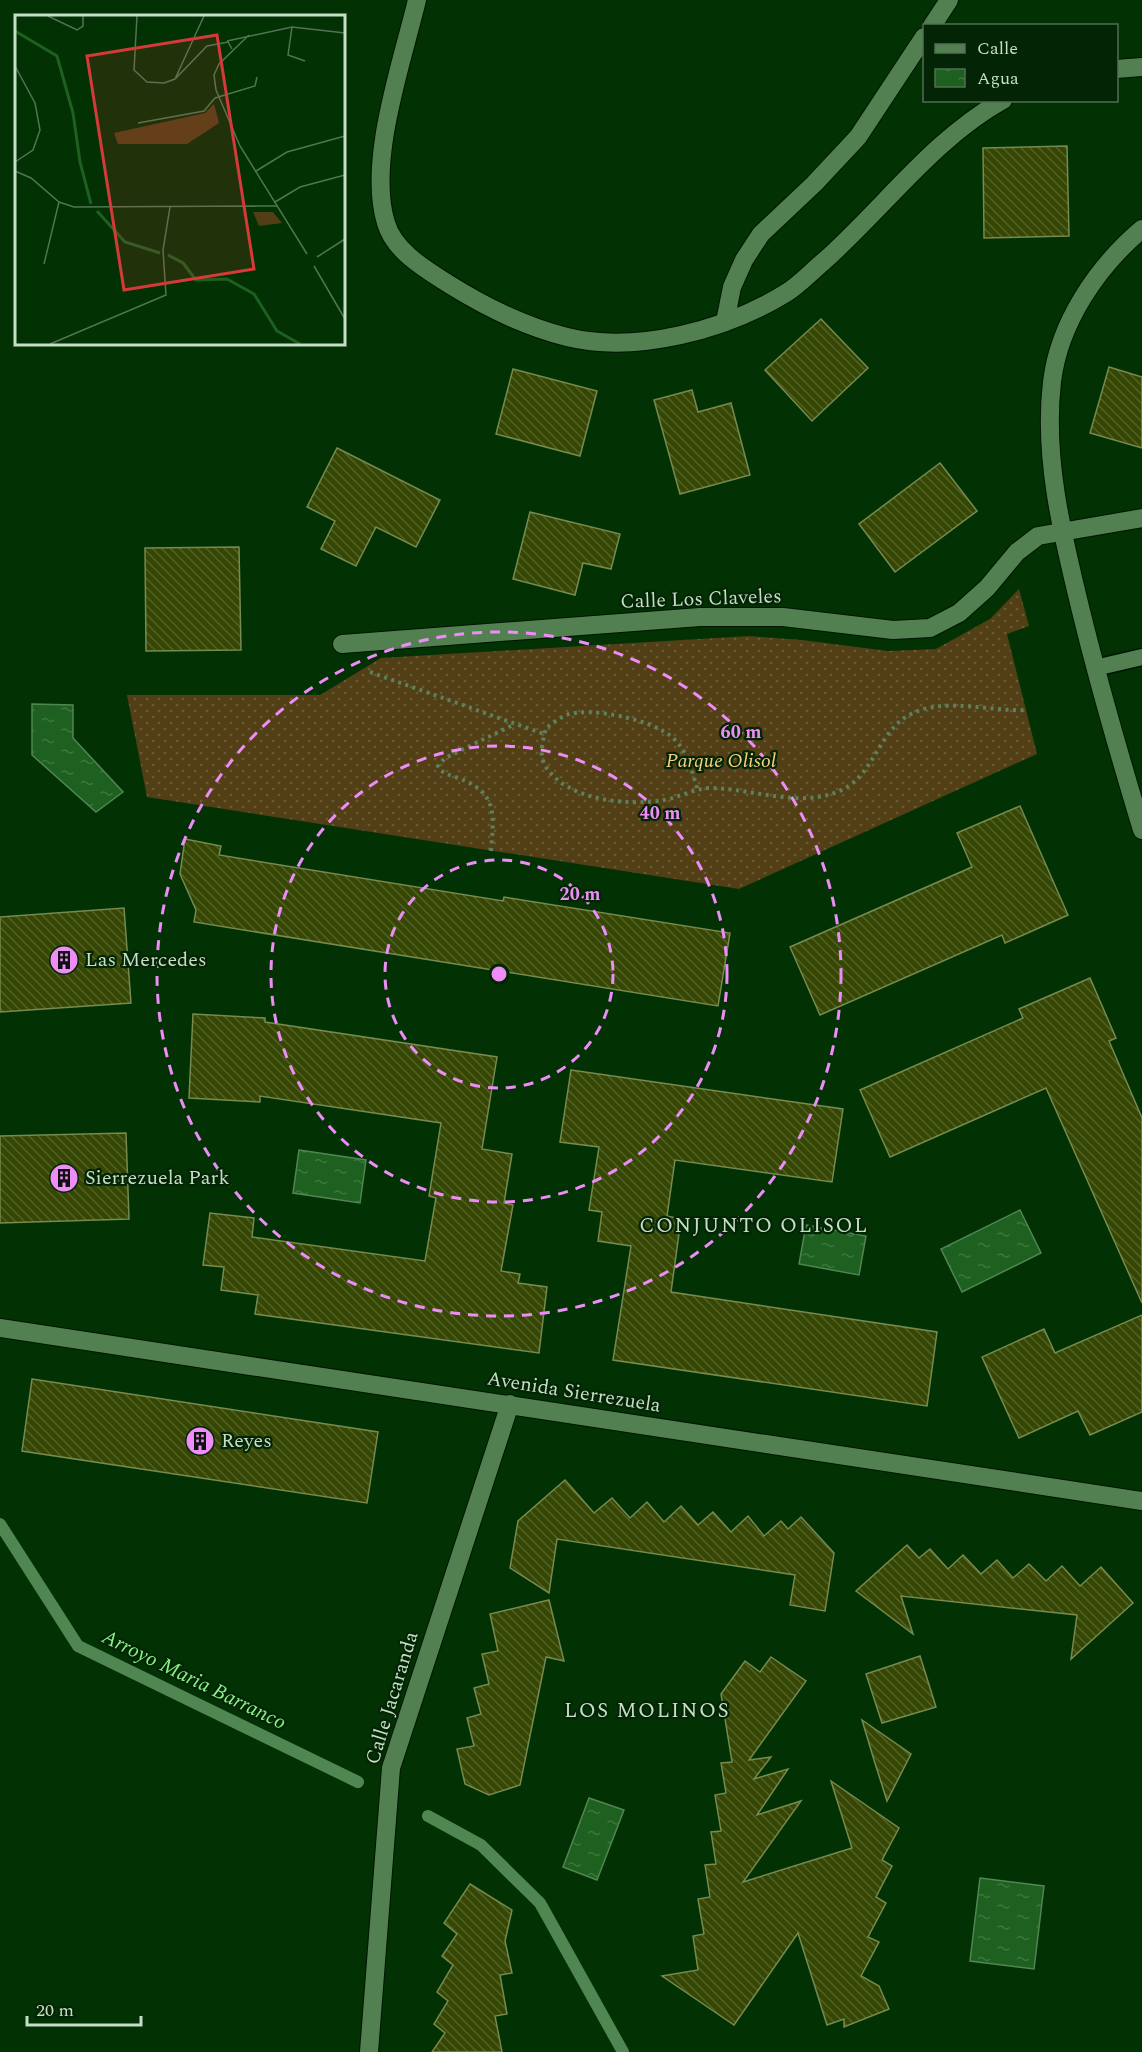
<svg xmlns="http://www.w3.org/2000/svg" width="1142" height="2052" viewBox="0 0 1142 2052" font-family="Spectral,serif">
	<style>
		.grass { fill: url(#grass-dots) }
		.water { fill: url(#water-ripples); stroke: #508652; stroke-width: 1.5 }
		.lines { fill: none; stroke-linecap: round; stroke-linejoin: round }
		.stream { stroke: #508652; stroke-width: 12 }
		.building { fill: url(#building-back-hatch); stroke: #778a4f; stroke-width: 1.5 }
		.lane-casing { stroke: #011502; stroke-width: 19 }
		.street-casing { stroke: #011502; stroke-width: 20 }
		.path { stroke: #5d815d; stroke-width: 4; stroke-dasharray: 3 4.5; stroke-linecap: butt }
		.lane { stroke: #528051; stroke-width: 16 }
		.street { stroke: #528051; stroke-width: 18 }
		.ring { fill: none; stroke: #ee8cf8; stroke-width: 3; stroke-dasharray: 10 8 }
		.labels { text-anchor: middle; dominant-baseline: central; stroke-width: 4.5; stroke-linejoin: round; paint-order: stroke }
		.street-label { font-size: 20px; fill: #c6dec5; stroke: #032505 }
		.park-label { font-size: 20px; font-style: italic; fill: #f7d082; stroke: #032505 }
		.poi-label { font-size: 20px; fill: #c6dec5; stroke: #032505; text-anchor: start }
		.neighbourhood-label { font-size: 21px; letter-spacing: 1.5px; fill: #c6dec5; stroke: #032505 }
		.water-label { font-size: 21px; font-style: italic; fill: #85f184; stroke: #032505 }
		.inset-river { fill: none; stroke: #1e6020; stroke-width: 3 }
		.inset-road { fill: none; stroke: #507651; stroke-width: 1.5 }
		.view { fill: #d43a38; fill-opacity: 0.15; stroke: #d43a38; stroke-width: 3 }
		.inset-edge { fill: none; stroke: #c6dec5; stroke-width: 3 }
		.centre { fill: #ee8cf8; stroke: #032505; stroke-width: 3 }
		.ring-label { font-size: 18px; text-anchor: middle; font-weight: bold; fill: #ee8cf8; stroke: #032505; stroke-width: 4.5; stroke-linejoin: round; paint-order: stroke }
	</style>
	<defs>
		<pattern id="grass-dots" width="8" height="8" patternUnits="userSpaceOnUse" patternTransform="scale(1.5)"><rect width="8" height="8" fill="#523f16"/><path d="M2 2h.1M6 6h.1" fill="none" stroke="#695a36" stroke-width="1.8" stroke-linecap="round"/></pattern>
		<pattern id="water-ripples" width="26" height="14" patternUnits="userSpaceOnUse" patternTransform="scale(1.5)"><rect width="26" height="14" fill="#1e6020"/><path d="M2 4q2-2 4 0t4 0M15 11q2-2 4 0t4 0" fill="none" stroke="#3d763f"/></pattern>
		<pattern id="building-back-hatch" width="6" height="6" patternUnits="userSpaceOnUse" patternTransform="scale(1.5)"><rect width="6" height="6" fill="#364704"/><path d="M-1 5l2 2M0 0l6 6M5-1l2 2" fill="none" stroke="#526127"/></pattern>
	</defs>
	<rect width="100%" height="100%" fill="#023104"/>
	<polygon class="grass" points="1019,589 1029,626 1007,634 1037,754 739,889 147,797 127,695 320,695 381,658 749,636 802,640 888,651 936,649 990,619"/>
	<g class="water">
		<polygon points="32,704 73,705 73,738 123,792 96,812 32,755"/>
		<polygon points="299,1150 366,1160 360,1203 293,1193"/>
		<polygon points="1020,1210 1041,1253 962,1292 941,1249"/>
		<polygon points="806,1225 866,1236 859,1275 799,1264"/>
		<polygon points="589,1798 624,1810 597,1880 563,1867"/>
		<polygon points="980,1878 1044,1886 1034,1969 970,1961"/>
	</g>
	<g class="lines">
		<g class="stream">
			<polyline points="0,1524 78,1646 358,1782"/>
			<polyline points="428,1816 481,1845 540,1903 623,2052"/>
		</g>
	</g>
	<g class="building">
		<polygon points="1067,146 1069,236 984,238 983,148"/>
		<polygon points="821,319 868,368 812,421 765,370"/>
		<polygon points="1109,367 1142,377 1142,448 1090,433"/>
		<polygon points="513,369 597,391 580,456 496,434"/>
		<polygon points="692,390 698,412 731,403 750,475 680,494 654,400"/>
		<polygon points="337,448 440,500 416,547 376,527 356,566 321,549 335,521 307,507"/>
		<polygon points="940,463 977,511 895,572 859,524"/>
		<polygon points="530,512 620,534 611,569 583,563 575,595 513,579"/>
		<polygon points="239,547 241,650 146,651 145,548"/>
		<polygon points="1020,806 1068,915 1005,943 1002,935 820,1015 790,947 972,867 957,833"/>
		<polygon points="185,839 221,846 219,855 503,901 504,897 730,933 718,1006 194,922 196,910 180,874"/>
		<polygon points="124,908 131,1003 0,1012 0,917"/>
		<polygon points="1090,978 1116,1038 1109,1041 1142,1118 1142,1303 1046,1088 890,1157 860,1090 1023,1018 1019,1009"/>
		<polygon points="193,1014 265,1018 265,1022 497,1057 482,1149 512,1154 504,1203 513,1205 501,1271 520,1274 518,1283 547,1287 539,1353 255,1314 258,1295 221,1290 224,1267 203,1265 210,1213 254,1218 252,1237 425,1261 436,1198 429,1196 441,1123 260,1096 260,1102 189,1098"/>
		<polygon points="571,1070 843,1109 832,1182 675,1160 667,1216 681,1219 671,1292 937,1332 927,1406 613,1360 631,1246 598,1241 602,1212 589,1210 599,1147 560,1142"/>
		<polygon points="126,1133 129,1219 0,1223 0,1136"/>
		<polygon points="1142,1315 1142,1412 1090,1435 1078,1411 1019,1438 982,1357 1044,1329 1055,1353"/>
		<polygon points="32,1379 378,1432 367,1503 22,1451"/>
		<polygon points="565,1480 594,1513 612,1498 630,1518 647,1502 664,1522 681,1506 698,1525 713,1512 731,1532 748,1516 764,1536 781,1521 788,1529 801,1517 834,1553 825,1611 790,1605 795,1575 557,1539 549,1593 510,1568 518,1521"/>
		<polygon points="907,1545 919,1558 930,1549 948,1569 963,1555 981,1574 997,1560 1013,1578 1029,1564 1046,1581 1062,1566 1080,1586 1101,1567 1133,1603 1071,1659 1077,1615 901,1596 913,1634 856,1591"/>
		<polygon points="549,1600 564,1661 546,1657 520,1785 489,1795 465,1784 457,1749 474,1746 467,1718 481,1714 474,1688 489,1684 482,1654 498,1651 490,1614"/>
		<polygon points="920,1656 936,1707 882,1723 866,1674"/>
		<polygon points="771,1657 806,1681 749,1760 771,1757 754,1779 788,1769 757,1815 801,1801 743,1882 852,1848 831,1781 899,1828 882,1860 892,1866 876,1897 886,1903 868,1937 879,1942 861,1976 879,1986 889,2009 844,2027 844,2019 827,2025 798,1933 734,2025 662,1976 698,1970 693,1936 704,1934 698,1899 710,1897 705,1865 716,1864 711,1832 721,1831 715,1795 726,1793 721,1763 732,1762 721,1694 745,1661 760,1672"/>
		<polygon points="862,1720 911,1754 887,1801 874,1760"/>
		<polygon points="470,1884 512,1910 505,1941 512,1973 500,1975 507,2014 495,2016 502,2052 432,2052 445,2033 434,2024 448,2001 437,1992 453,1965 442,1956 457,1934 444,1923"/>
	</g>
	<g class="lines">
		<g class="lane-casing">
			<polyline id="lane" points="1095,668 1142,657"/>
		</g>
		<g class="street-casing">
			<g id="street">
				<path d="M417 0C402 63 367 162 386 223 394 251 425 269 447 283 482 305 526 327 567 337 636 354 726 330 786 293 799 285 811 272 823 262 883 209 933 139 1003 100"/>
				<polyline points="932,26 949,0"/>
				<polyline points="1116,69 1142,67"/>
				<path d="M1142 229C1097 267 1059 323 1052 382 1043 459 1063 537 1081 611 1099 685 1120 757 1142 830"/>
				<polyline points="725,322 732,287 744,260 761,234 814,184 858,137 924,37"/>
				<polyline points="342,644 700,617 783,617 893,630 930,628 959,613 987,588 1017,552 1038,536 1142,518"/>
				<polyline points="0,1328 1142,1501"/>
				<polyline points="369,2052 391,1768 510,1404"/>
			</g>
		</g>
		<g class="path">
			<polyline points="370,672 544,734"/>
			<path d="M697 788C692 771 687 750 673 738 654 720 590 706 566 715 559 718 552 724 546 728 543 741 538 755 546 767 568 801 628 806 664 800 681 797 694 788 712 788 756 789 806 811 847 787 874 771 880 731 909 715 944 696 989 712 1026 710"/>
			<path d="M491 851C494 815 498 792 458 778 450 775 442 774 438 766L445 758 515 724"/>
		</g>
		<use href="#lane" class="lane"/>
		<use href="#street" class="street"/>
	</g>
	<g class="ring">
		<circle cx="499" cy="974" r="114"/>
		<circle cx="499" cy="974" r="228"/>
		<circle cx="499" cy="974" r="342"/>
	</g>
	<defs>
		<g id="building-disc" transform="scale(1.5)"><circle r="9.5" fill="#ee8cf8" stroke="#032505"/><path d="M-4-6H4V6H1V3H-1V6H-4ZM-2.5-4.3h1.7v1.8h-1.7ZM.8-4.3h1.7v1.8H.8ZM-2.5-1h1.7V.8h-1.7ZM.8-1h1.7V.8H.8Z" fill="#111"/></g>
	</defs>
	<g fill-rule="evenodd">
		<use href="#building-disc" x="64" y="960"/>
		<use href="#building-disc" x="64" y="1178"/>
		<use href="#building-disc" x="200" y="1441"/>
	</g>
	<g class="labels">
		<g class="street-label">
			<text transform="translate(701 599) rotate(-2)">Calle Los Claveles</text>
			<text transform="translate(574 1392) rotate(9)">Avenida Sierrezuela</text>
			<text transform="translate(392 1698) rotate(-73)">Calle Jacaranda</text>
		</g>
		<g class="park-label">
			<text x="721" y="761">Parque Olisol</text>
		</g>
		<g class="poi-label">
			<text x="85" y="960">Las Mercedes</text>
			<text x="85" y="1178">Sierrezuela Park</text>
			<text x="221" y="1441">Reyes</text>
		</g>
		<g class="neighbourhood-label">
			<text x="754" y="1226">CONJUNTO OLISOL</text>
			<text x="647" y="1711">LOS MOLINOS</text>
		</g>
		<g class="water-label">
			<text transform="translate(194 1680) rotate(26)">Arroyo Maria Barranco</text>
		</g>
	</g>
	<g transform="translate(15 15)">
		<rect width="330" height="330" fill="#023104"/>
		<path d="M199 89 204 108 172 129H103L99 118 190 98ZM238 197H258L267 208 244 211Z" fill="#523f16"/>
		<path class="inset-river" d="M0 16 42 41 58 98 65 147 76 189M82 196 110 227 145 238M153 240 168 248 181 265 212 264 239 279 262 316 285 329"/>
		<path class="inset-road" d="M33 1 62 15 68 11V1M122 1 119 55 132 67 149 68 160 64 192 31 213 27 217 34M277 12 273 40 290 46M234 20 204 49 199 60 201 75 225 131 292 239M212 26 277 12 330 18M0 51 20 88 25 115 18 135 0 147M160 64 189 1M123 108 189 96 200 83 240 71 242 62M0 156 16 163 44 187 59 192 263 191M241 156 272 137 330 121M260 187 285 172 330 160M302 242 330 224M29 249 44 187M299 251 330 304M35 329 151 280 148 235 155 192"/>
		<path class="view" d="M202 20 239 254 109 275 72 41Z"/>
		<rect width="330" height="330" class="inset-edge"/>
	</g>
	<circle cx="499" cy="974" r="9" class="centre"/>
	<g class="ring-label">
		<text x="741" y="738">60 m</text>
		<text x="660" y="819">40 m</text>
		<text x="580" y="900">20 m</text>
	</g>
	<rect x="923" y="24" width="195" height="78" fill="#032505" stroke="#516f52" stroke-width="1.5"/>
	<rect x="935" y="44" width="30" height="9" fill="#528051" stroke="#516f52" stroke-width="1.5"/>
	<text x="977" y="54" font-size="18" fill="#c6dec5">Calle</text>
	<rect x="935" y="69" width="30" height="18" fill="url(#water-ripples)" stroke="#516f52" stroke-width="1.5"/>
	<text x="977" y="84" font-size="18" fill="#c6dec5">Agua</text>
	<path d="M27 2016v9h114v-9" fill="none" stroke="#c6dec5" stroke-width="3"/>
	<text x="36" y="2016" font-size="18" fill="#c6dec5" stroke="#032505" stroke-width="4.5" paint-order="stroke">20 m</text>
</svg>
